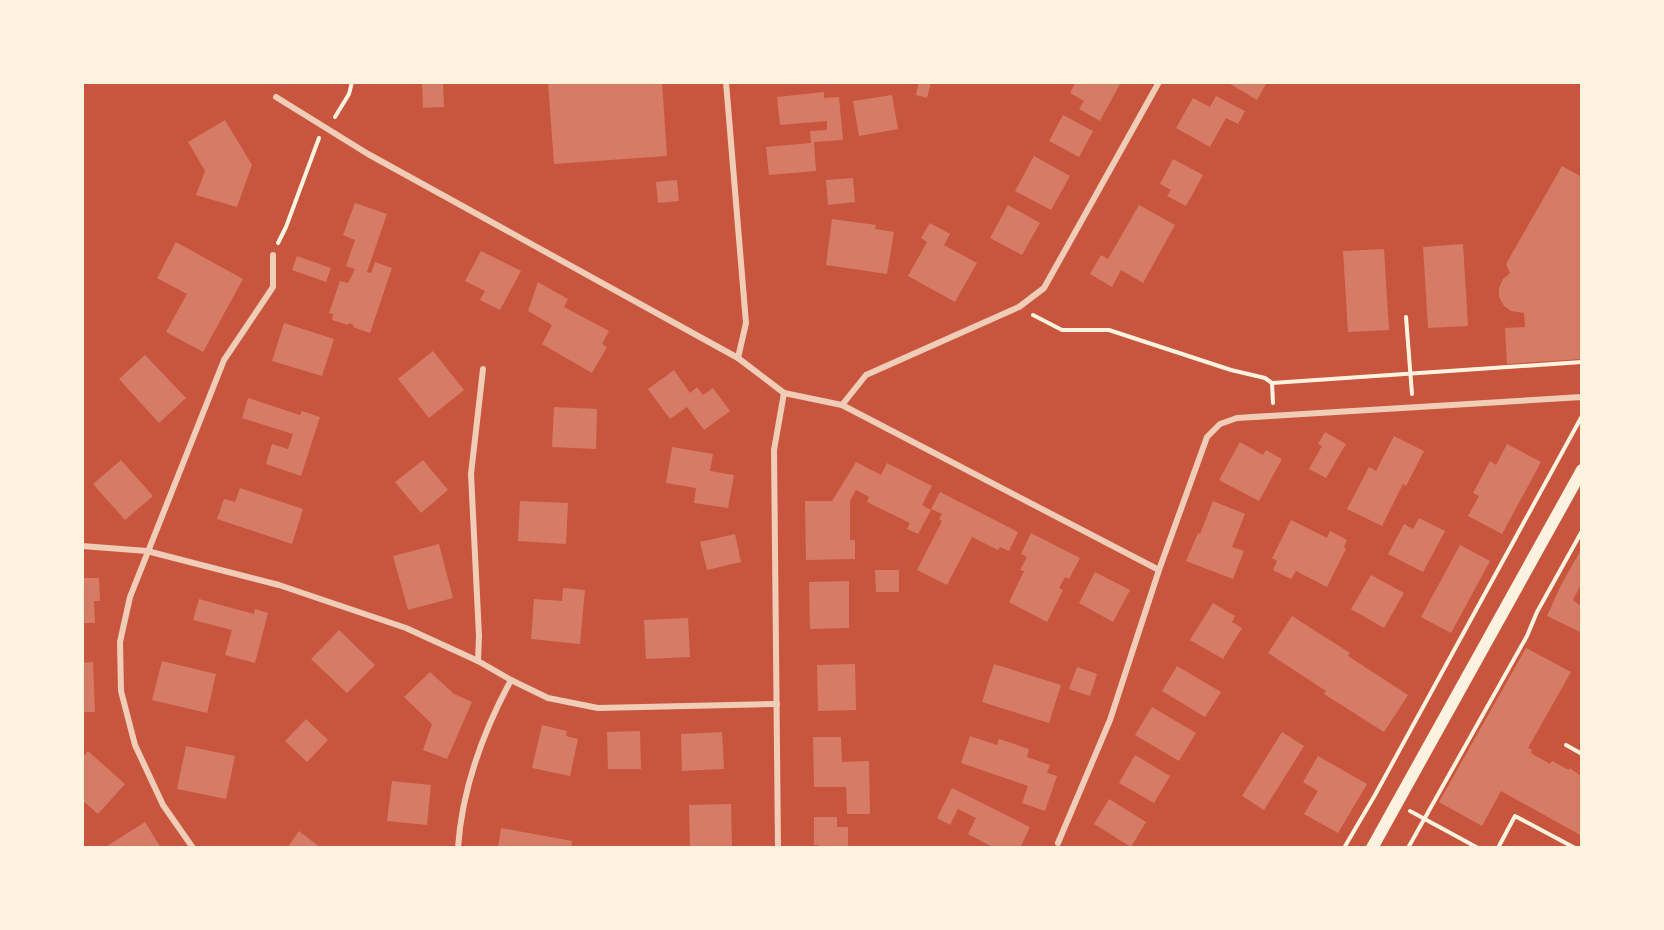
<svg xmlns="http://www.w3.org/2000/svg" width="1664" height="930" viewBox="0 0 1664 930" font-family="'Exo 2',sans-serif">
	<style>
		.building { fill: #d67c66 }
		.lines { fill: none; stroke-linecap: round; stroke-linejoin: round }
		.path { stroke: #fff3e0; stroke-width: 4 }
		.minor { stroke: #f1ccb7; stroke-width: 6 }
		.secondary { stroke: #fff3e0; stroke-width: 12 }
	</style>
	<rect width="100%" height="100%" fill="#c8553d"/>
	<g class="building">
		<polygon points="422,82 443,82 444,107 423,108"/>
		<polygon points="548,82 662,82 667,156 554,164"/>
		<polygon points="919,82 931,82 927,98 916,95"/>
		<polygon points="1076,82 1121,82 1100,121 1079,109 1084,101 1070,93"/>
		<polygon points="1227,82 1267,82 1257,100"/>
		<polygon points="824,92 824,98 839,97 843,140 814,142 816,171 769,175 766,147 811,143 810,131 827,130 827,121 780,125 777,97"/>
		<polygon points="892,95 898,129 859,136 853,101"/>
		<polygon points="1216,96 1245,111 1238,124 1226,118 1210,147 1176,128 1193,98 1210,107"/>
		<polygon points="1063,115 1093,131 1079,157 1049,141"/>
		<polygon points="225,120 252,165 237,207 196,195 205,171 188,142"/>
		<polygon points="1034,156 1070,176 1051,210 1015,191"/>
		<polygon points="1173,159 1203,175 1186,206 1167,196 1171,190 1160,184"/>
		<polygon points="1562,166 1582,177 1582,359 1507,364 1505,328 1525,327 1524,313 1511,311 1504,306 1499,297 1499,288 1503,279 1510,273 1506,264"/>
		<polygon points="853,178 855,202 828,205 826,180"/>
		<polygon points="677,180 679,201 658,203 656,182"/>
		<polygon points="355,203 387,214 367,272 371,273 375,262 392,268 370,333 353,327 354,325 349,323 348,325 332,320 333,314 329,313 340,281 348,283 355,269 346,266 355,240 343,235"/>
		<polygon points="1008,205 1040,223 1022,255 990,238"/>
		<polygon points="1139,205 1175,225 1143,283 1121,270 1112,287 1090,274 1101,255 1108,259"/>
		<polygon points="832,219 876,225 875,229 894,232 887,274 826,265"/>
		<polygon points="930,223 950,234 944,245 977,263 955,302 908,276 927,242 921,238"/>
		<polygon points="176,242 243,279 203,352 166,332 187,294 157,278"/>
		<polygon points="1463,244 1468,326 1428,328 1423,247"/>
		<polygon points="1384,249 1389,330 1348,332 1343,251"/>
		<polygon points="481,251 521,271 500,310 480,300 485,291 465,281"/>
		<polygon points="297,256 331,268 326,282 292,270"/>
		<polygon points="538,282 568,299 564,307 609,331 602,344 607,347 592,373 542,344 552,325 528,311"/>
		<polygon points="284,323 334,339 322,376 272,361"/>
		<polygon points="433,351 464,390 429,418 398,379"/>
		<polygon points="145,355 186,398 159,423 119,379"/>
		<polygon points="674,370 690,393 697,387 703,395 713,388 730,411 704,430 687,407 670,419 648,389"/>
		<polygon points="248,398 300,415 302,411 320,417 301,476 266,464 272,444 288,449 293,434 242,418"/>
		<polygon points="554,407 597,409 596,449 552,447"/>
		<polygon points="1325,432 1346,444 1326,478 1309,469 1322,446 1318,444"/>
		<polygon points="1394,436 1424,451 1406,486 1403,484 1382,526 1347,509 1369,467 1376,471"/>
		<polygon points="1240,442 1263,455 1266,450 1282,459 1259,501 1219,480"/>
		<polygon points="1507,444 1541,462 1502,534 1468,516 1479,496 1473,493 1490,461 1496,465"/>
		<polygon points="672,447 713,454 710,471 734,475 728,508 694,503 696,488 666,483"/>
		<polygon points="121,460 153,496 125,520 93,484"/>
		<polygon points="423,460 448,490 421,513 395,482"/>
		<polygon points="856,462 881,475 887,463 932,486 922,505 931,510 918,534 907,529 910,523 867,502 869,497 856,490 850,501 850,540 855,540 855,559 806,560 805,501 832,501"/>
		<polygon points="240,488 303,509 292,544 217,519 224,499 235,502"/>
		<polygon points="940,492 1018,532 1009,551 1000,547 998,550 972,537 947,585 917,570 942,521 939,519 942,514 931,509"/>
		<polygon points="520,501 568,503 566,544 518,541"/>
		<polygon points="1213,501 1245,514 1232,547 1244,551 1233,579 1186,561 1198,533 1200,534"/>
		<polygon points="1419,518 1445,531 1423,572 1388,554 1404,524 1413,529"/>
		<polygon points="1291,520 1327,538 1330,531 1347,540 1344,547 1346,549 1327,587 1296,571 1291,579 1273,570 1277,561 1272,558"/>
		<polygon points="1031,533 1080,558 1069,579 1065,577 1059,588 1063,590 1047,622 1009,602 1024,571 1020,570 1027,557 1021,554"/>
		<polygon points="735,534 741,562 707,570 700,542"/>
		<polygon points="439,544 453,598 408,610 393,556"/>
		<polygon points="1460,545 1490,561 1451,633 1421,617"/>
		<polygon points="1582,548 1582,582 1573,600 1582,607 1582,633 1547,616 1561,585"/>
		<polygon points="875,570 899,570 899,592 876,592"/>
		<polygon points="1095,572 1130,590 1113,622 1079,603"/>
		<polygon points="1371,575 1404,593 1384,628 1351,609"/>
		<polygon points="82,578 99,578 100,601 94,601 95,623 82,623"/>
		<polygon points="849,581 849,628 810,629 809,582"/>
		<polygon points="563,588 585,590 580,644 531,639 534,599 562,601"/>
		<polygon points="199,599 254,614 255,609 268,613 255,663 225,655 232,630 193,620"/>
		<polygon points="1213,603 1235,616 1232,622 1242,628 1223,659 1190,640"/>
		<polygon points="1292,616 1350,653 1348,656 1408,695 1384,732 1324,694 1326,691 1268,653"/>
		<polygon points="688,618 690,657 646,659 644,620"/>
		<polygon points="339,630 375,665 347,693 311,659"/>
		<polygon points="1526,648 1571,672 1528,748 1532,750 1531,753 1550,764 1552,761 1569,770 1570,768 1582,777 1582,836 1501,791 1482,826 1439,802"/>
		<polygon points="162,661 216,674 207,713 152,700"/>
		<polygon points="93,662 95,712 82,712 82,663"/>
		<polygon points="855,664 856,710 818,711 817,665"/>
		<polygon points="994,664 1061,685 1049,723 982,702"/>
		<polygon points="1177,666 1221,692 1205,717 1162,691"/>
		<polygon points="1077,667 1097,674 1090,696 1069,689"/>
		<polygon points="430,672 454,694 472,702 447,759 423,750 432,724 404,697"/>
		<polygon points="1152,707 1196,733 1179,761 1135,735"/>
		<polygon points="306,719 328,740 307,762 285,741"/>
		<polygon points="542,725 567,731 566,736 578,739 570,776 532,768"/>
		<polygon points="640,731 641,769 608,769 607,732"/>
		<polygon points="722,732 724,769 682,771 681,734"/>
		<polygon points="1282,732 1304,746 1264,810 1242,796"/>
		<polygon points="970,736 997,745 999,739 1029,749 1027,757 1050,765 1047,773 1057,776 1045,811 1022,803 1028,786 961,763"/>
		<polygon points="813,737 841,737 842,762 869,761 870,814 847,814 846,787 814,787"/>
		<polygon points="186,746 235,756 226,799 177,789"/>
		<polygon points="88,751 125,784 98,814 82,800 82,758"/>
		<polygon points="1135,755 1170,776 1154,803 1119,783"/>
		<polygon points="1318,756 1367,784 1338,833 1304,814 1318,791 1303,782"/>
		<polygon points="392,781 431,785 427,825 387,821"/>
		<polygon points="952,788 1030,827 1020,848 994,848 968,834 976,818 958,809 950,825 937,818"/>
		<polygon points="1109,799 1146,822 1131,847 1094,824"/>
		<polygon points="731,804 732,848 690,848 689,805"/>
		<polygon points="814,817 837,817 837,827 848,827 848,848 819,848 819,845 814,845"/>
		<polygon points="145,822 161,848 104,848"/>
		<polygon points="501,828 572,841 571,848 498,848"/>
		<polygon points="299,831 321,848 287,848"/>
	</g>
	<g class="lines">
		<g class="path">
			<polyline points="335,117 349,94 352,82"/>
			<polyline points="278,243 286,227 319,138"/>
			<polyline points="1033,315 1062,330 1109,330 1231,370 1265,378 1272,383"/>
			<polyline points="1406,317 1412,394"/>
			<polyline points="1273,403 1272,383 1582,362"/>
			<polyline points="1566,745 1582,754"/>
			<polyline points="1410,811 1478,848"/>
			<polyline points="1344,848 1375,795 1582,416"/>
			<polyline points="1408,848 1527,636 1537,612 1582,531"/>
			<polyline points="1498,848 1515,816 1575,848"/>
		</g>
		<g class="minor">
			<polyline points="726,82 746,323 738,358"/>
			<polyline points="276,97 368,154 738,358 784,393 842,405 1159,570 1207,437 1220,424 1237,418 1582,397"/>
			<polyline points="842,405 866,375 1019,307 1044,288 1159,82"/>
			<polyline points="82,546 147,551 279,585 406,628 478,661 511,680 548,698 598,708 777,704"/>
			<polyline points="478,661 479,636 471,474 483,369"/>
			<polyline points="1058,843 1110,720 1159,570"/>
			<polyline points="193,848 163,805 135,745 121,691 120,642 130,597 224,360 273,287 273,255"/>
			<path d="M458 848C462 788 483 732 511 680"/>
			<polyline points="778,848 774,450 784,393"/>
		</g>
		<polyline class="secondary" points="1372,848 1582,470"/>
	</g>
	<rect width="1664" height="930" fill="none" stroke="#fff3e0" stroke-width="168"/>
</svg>
